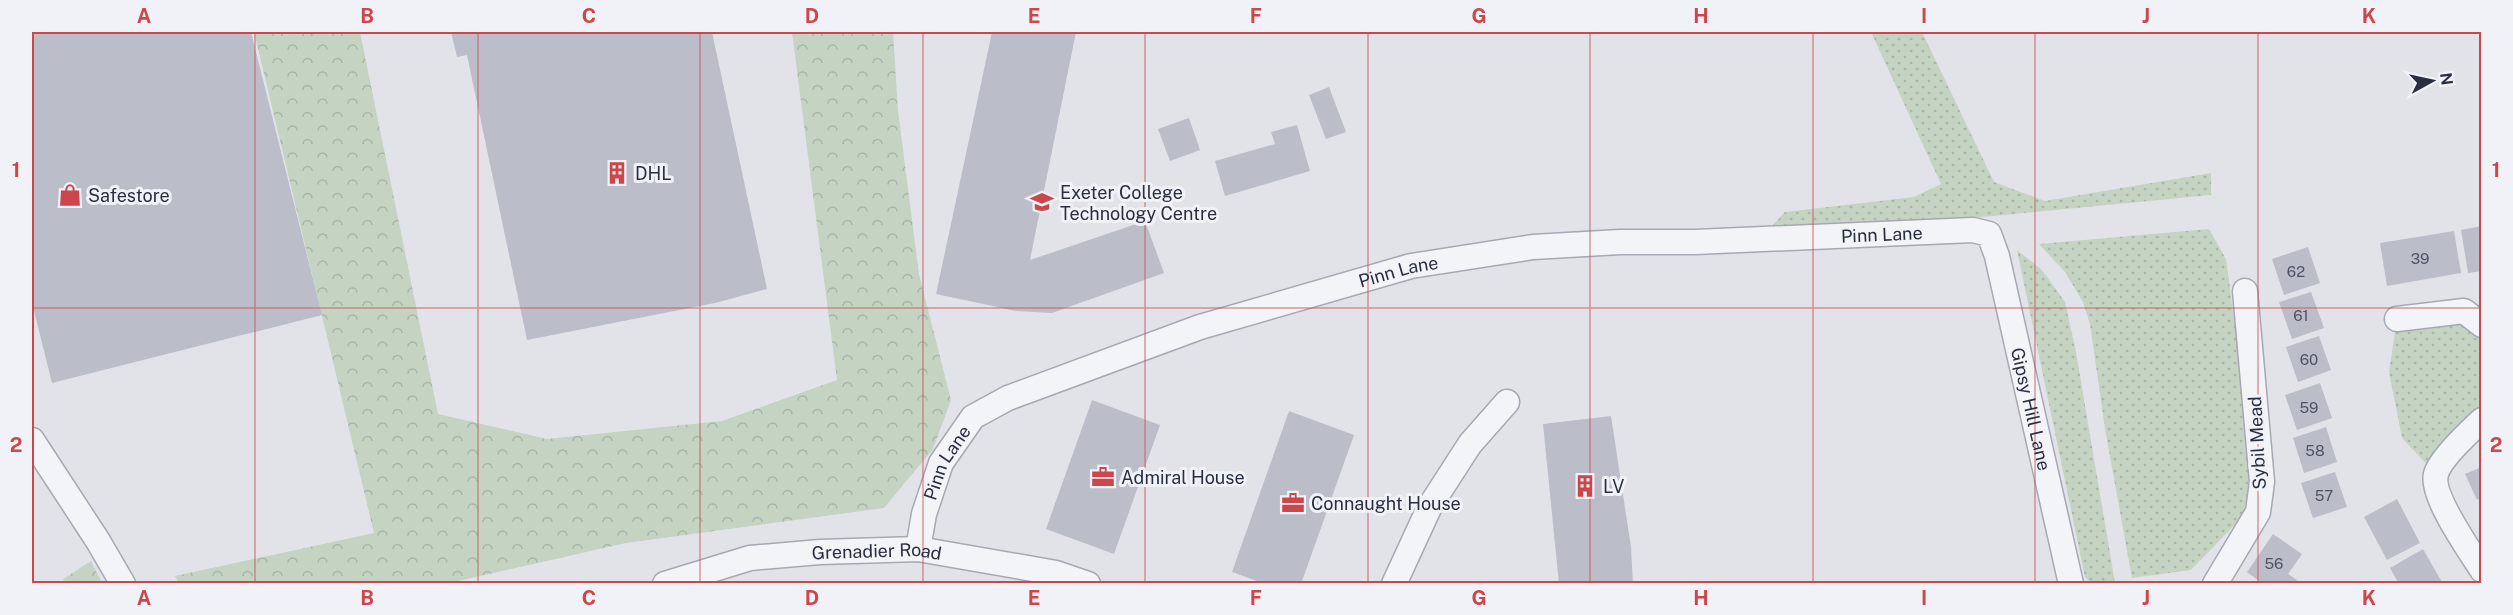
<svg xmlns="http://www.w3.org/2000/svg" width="2513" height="615" viewBox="0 0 2513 615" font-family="'Public Sans',sans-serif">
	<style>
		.grass { fill: url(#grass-dots) }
		.forest { fill: url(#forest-crowns) }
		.building { fill: #bbbec9 }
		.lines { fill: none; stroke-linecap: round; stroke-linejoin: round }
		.street-casing { stroke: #a6a9b3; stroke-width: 27 }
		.street { stroke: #f3f4f8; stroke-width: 24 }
		.grid { fill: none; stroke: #cc474b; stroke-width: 1.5; stroke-opacity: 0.55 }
		.labels { text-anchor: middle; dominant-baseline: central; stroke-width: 6; stroke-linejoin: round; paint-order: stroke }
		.number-label { font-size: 15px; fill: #4e5363 }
		.poi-label { font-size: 18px; fill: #292f41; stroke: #f0f2f7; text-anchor: start }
		.street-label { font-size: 18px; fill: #292f41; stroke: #f0f2f7 }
		.neatline { fill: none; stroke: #cc474b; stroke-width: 2 }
		.grid-label { font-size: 20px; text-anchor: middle; font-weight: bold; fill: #cc474b }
	</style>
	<defs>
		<pattern id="grass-dots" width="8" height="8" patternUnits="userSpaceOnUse" patternTransform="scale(1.5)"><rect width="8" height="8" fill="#c4d3c2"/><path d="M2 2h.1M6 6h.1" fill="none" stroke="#a8b5a8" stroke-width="1.8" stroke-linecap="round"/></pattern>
		<pattern id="forest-crowns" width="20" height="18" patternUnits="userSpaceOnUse" patternTransform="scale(1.5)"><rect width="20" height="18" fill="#c4d3c2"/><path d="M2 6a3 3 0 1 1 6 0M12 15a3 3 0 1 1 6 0" fill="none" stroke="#a8b5a8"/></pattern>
	</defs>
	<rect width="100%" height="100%" fill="#e1e3e9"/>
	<g class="grass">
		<polygon points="1871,32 1922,32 1994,182 2045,201 2211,173 2211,195 1920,223 1772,226 1785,212 1914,197 1941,184"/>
		<polygon points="2209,229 2226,259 2243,385 2249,462 2249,510 2191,570 2132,578 2105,429 2090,324 2083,302 2065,272 2039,244"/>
		<polygon points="2017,250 2042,270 2065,302 2076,352 2115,583 2091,583 2085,577"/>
		<polygon points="2464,311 2481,325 2481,420 2436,474 2402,438 2389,372 2397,319"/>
	</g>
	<g class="forest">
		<polygon points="254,32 360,32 438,414 547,439 722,421 837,380 792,32 893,32 898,111 919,274 951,400 933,449 884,508 626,543 449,583 179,584 175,576 374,533"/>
		<polygon points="91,561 102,583 65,583 63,579"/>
	</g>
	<g class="building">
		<polygon points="32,32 251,32 322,315 52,383 32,303"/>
		<polygon points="451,32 712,32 767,289 715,303 527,340 467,55 457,57"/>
		<polygon points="992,32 1076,32 1030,260 1145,221 1164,273 1052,313 1016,311 936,294"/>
		<polygon points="1329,87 1346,132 1326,139 1309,95"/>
		<polygon points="1189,118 1200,150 1170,161 1158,129"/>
		<polygon points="1297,125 1310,171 1225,196 1215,161 1275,144 1271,132"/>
		<polygon points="2482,226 2482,271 2468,273 2461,230"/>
		<polygon points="2454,231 2461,273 2387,286 2380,243"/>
		<polygon points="2308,247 2320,283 2284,295 2272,259"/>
		<polygon points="2311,292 2324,328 2292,339 2279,302"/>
		<polygon points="2319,336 2331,370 2298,382 2286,347"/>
		<polygon points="2320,383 2332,418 2297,430 2285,395"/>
		<polygon points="1092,400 1160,425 1114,554 1046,529"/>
		<polygon points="1289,411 1354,435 1301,584 1265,584 1232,572"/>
		<polygon points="1611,416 1631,547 1633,584 1559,584 1543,424"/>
		<polygon points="2326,427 2337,462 2304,473 2293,438"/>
		<polygon points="2482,467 2482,497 2477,500 2465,474"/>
		<polygon points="2335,472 2347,507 2313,518 2301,483"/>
		<polygon points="2397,499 2420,543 2387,560 2364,517"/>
		<polygon points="2273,534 2302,554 2288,574 2297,580 2294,584 2263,584 2247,572"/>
		<polygon points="2423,549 2443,584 2399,584 2390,568"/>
	</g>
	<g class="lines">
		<g class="street-casing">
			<g id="street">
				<polyline points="2397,319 2464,311 2482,325"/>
				<path d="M2482 420C2470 431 2440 459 2436 474 2430 495 2470 551 2482 570"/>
				<polyline points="32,440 98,541 123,584"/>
				<path id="s1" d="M918 549 924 514 941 463 973 417 1008 398 1200 327 1411 266 1533 247 1620 242H1695L1973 230 1989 234 1997 256 2071 584"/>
				<path id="s2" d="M665 584 750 558 820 552 918 549 1056 573 1088 584"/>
				<polyline points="1394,584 1430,506 1470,444 1507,402"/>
				<polyline points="2215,584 2258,512 2262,482 2245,291"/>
			</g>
		</g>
		<use href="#street" class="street"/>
	</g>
	<path class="grid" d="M255 32V584M478 32V584M700 32V584M923 32V584M1145 32V584M1368 32V584M1590 32V584M1813 32V584M2035 32V584M2258 32V584M32 308H2482"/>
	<defs>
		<g id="building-bare" transform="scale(1.8)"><path d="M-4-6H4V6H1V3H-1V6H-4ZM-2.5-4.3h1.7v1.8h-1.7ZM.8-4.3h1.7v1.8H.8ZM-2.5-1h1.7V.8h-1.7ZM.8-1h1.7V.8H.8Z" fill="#cc474b" stroke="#f0f2f7" stroke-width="2.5" paint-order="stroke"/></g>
		<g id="shop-bare" transform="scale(1.8)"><path d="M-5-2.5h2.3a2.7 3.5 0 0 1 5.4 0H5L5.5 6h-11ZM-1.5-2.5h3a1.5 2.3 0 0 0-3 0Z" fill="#cc474b" stroke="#f0f2f7" stroke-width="2.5" paint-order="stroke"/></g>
		<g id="university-bare" transform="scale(1.8)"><path d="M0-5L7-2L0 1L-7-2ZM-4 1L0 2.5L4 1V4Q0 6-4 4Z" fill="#cc474b" stroke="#f0f2f7" stroke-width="2.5" paint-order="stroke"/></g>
		<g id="office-bare" transform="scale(1.8)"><path d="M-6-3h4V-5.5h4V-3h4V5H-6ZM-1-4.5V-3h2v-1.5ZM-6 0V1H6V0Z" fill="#cc474b" stroke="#f0f2f7" stroke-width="2.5" paint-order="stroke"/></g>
	</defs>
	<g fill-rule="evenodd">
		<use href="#building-bare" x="617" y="173"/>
		<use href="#shop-bare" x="70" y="195"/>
		<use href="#university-bare" x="1042" y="202"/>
		<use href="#office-bare" x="1103" y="477"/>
		<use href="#building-bare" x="1585" y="486"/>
		<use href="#office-bare" x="1293" y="503"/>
	</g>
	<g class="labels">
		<g class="number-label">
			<text x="2420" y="258">39</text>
			<text x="2296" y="271">62</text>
			<text x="2301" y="315">61</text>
			<text x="2309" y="359">60</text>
			<text x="2309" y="407">59</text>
			<text x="2315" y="450">58</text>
			<text x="2324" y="495">57</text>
			<text x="2274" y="563">56</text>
		</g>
		<g class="poi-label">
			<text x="635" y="173">DHL</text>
			<text x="1060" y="192">Exeter College<tspan x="1060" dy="21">Technology Centre</tspan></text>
			<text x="88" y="195">Safestore</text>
			<text x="1121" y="477">Admiral House</text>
			<text x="1603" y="486">LV</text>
			<text x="1311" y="503">Connaught House</text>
		</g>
		<g class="street-label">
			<text stroke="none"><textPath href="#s1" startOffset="1082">Pinn Lane</textPath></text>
			<text stroke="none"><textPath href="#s1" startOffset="596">Pinn Lane</textPath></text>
			<text stroke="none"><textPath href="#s1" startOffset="1370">Gipsy Hill Lane</textPath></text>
			<text transform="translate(2257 443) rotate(-93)">Sybil Mead</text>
			<text stroke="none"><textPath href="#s1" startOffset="92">Pinn Lane</textPath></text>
			<text stroke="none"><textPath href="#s2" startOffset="216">Grenadier Road</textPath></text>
		</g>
	</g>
	<rect width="2513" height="615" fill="none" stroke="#f0f2f7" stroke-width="66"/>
	<g transform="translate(2432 81) rotate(82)" stroke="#f0f2f7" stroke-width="4.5" paint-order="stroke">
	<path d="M0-4.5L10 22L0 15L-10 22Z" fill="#292f41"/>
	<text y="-9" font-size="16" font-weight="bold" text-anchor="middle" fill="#292f41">N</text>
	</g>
	<rect x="33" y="33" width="2447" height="549" class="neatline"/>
	<g class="grid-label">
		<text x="144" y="23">A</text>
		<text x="367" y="23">B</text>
		<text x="589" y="23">C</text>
		<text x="812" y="23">D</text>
		<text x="1034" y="23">E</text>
		<text x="1256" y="23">F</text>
		<text x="1479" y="23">G</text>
		<text x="1701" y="23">H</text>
		<text x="1924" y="23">I</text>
		<text x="2146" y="23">J</text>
		<text x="2369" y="23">K</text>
		<text x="16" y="177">1</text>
		<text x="2496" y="177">1</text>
		<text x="16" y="452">2</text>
		<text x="2496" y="452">2</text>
		<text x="144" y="605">A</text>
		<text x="367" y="605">B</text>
		<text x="589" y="605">C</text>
		<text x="812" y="605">D</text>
		<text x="1034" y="605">E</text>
		<text x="1256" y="605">F</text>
		<text x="1479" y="605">G</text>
		<text x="1701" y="605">H</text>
		<text x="1924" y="605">I</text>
		<text x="2146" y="605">J</text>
		<text x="2369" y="605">K</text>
	</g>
</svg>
